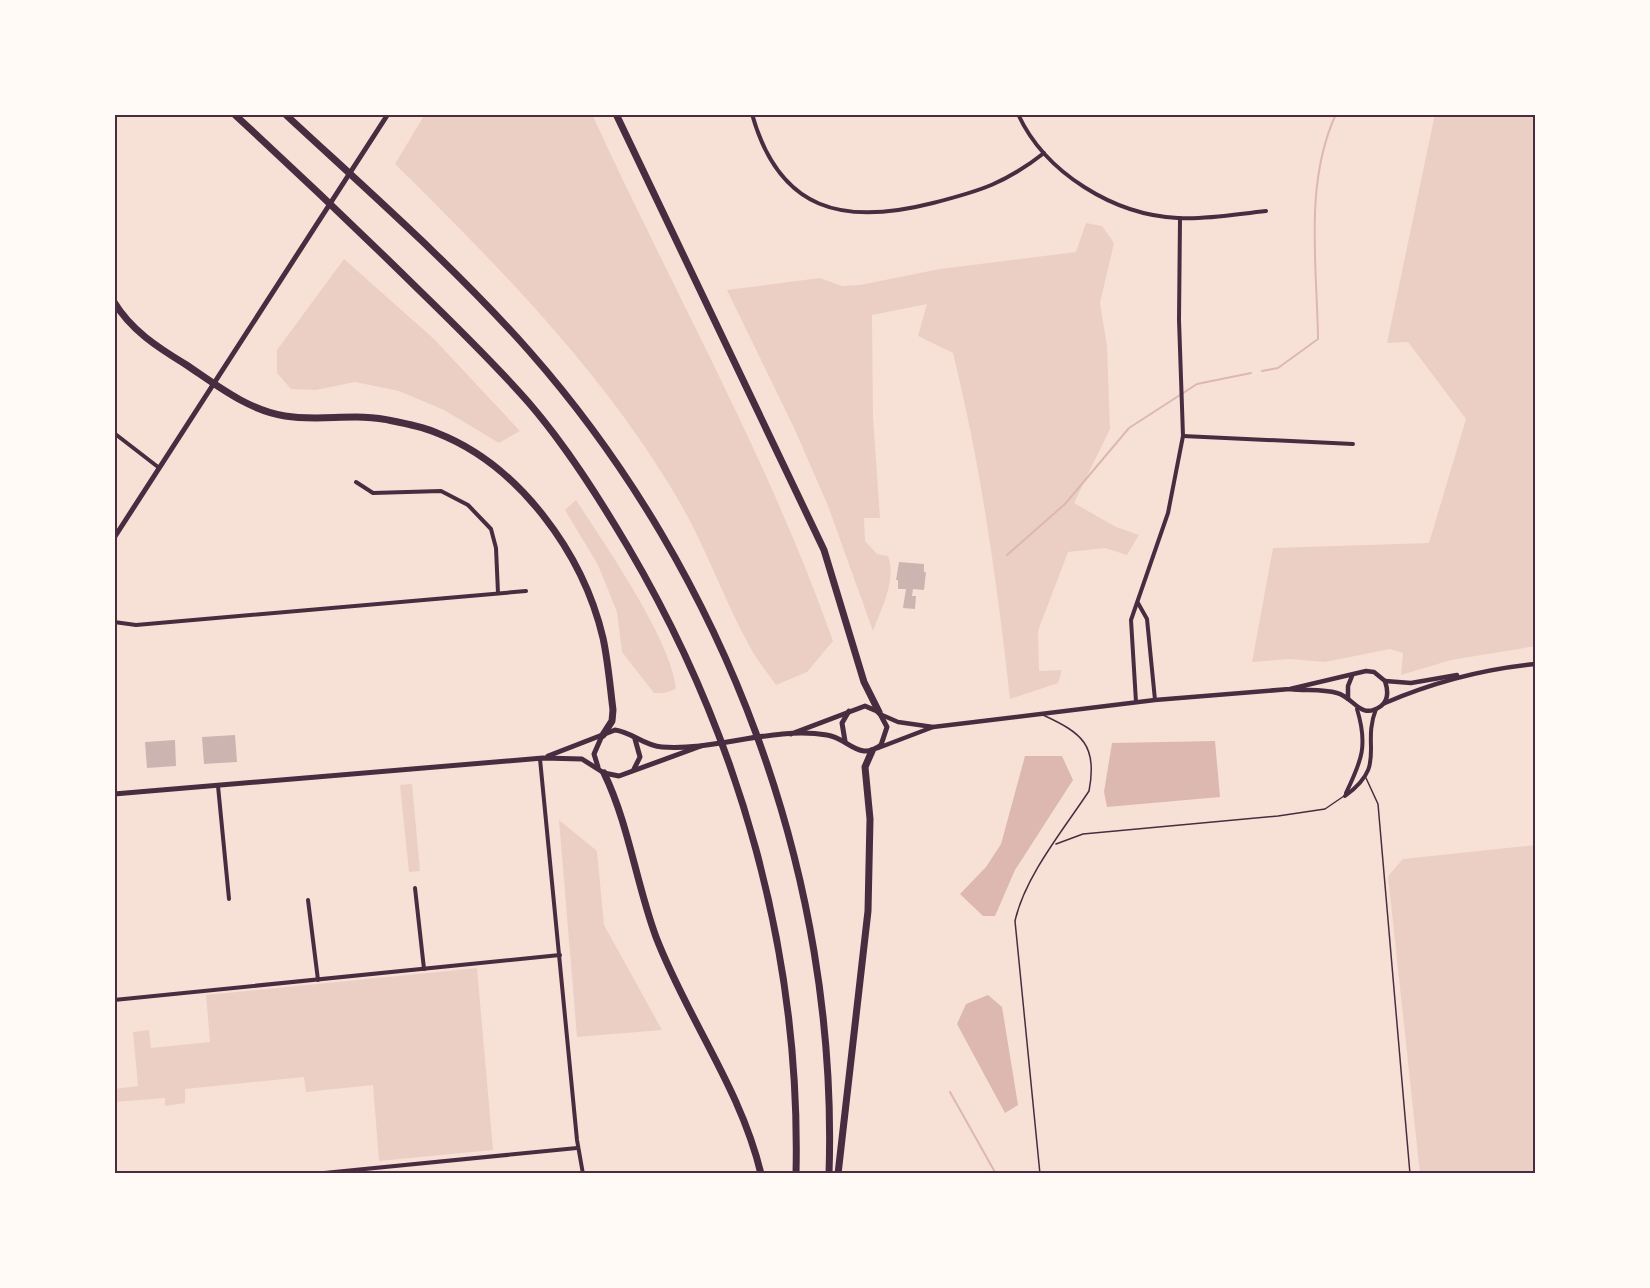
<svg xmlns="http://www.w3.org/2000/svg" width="1650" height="1288" viewBox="0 0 1650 1288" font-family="Helvetica,sans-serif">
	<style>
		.green { fill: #ebcfc5 }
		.water { fill: #dcb8b0 }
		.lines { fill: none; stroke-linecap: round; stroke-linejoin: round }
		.stream { stroke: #dcb8b0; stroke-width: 2 }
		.building { fill: #ccb4b1 }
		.service { stroke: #4a2c40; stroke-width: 1.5 }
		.minor { stroke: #4a2c40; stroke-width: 4 }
		.tertiary { stroke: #4a2c40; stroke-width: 4.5 }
		.secondary { stroke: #4a2c40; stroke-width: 5 }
		.motorway { stroke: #4a2c40; stroke-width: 7 }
		.neatline { fill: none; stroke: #4a2c40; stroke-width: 2 }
	</style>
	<rect width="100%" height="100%" fill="#f7e1d7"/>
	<g class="green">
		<path d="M425 114H592C672 289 769 459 833 641L807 672 776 685C767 672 757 660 750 647 725 602 708 553 683 508 608 377 502 270 395 164Z"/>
		<polygon points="1435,114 1536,114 1536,646 1451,660 1401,675 1403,653 1390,649 1325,662 1290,659 1252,662 1273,548 1429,543 1466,419 1408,342 1387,343"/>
		<path d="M1086 223 1102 226 1114 243 1100 303 1107 346 1110 429 1074 503 1116 527 1139 535 1127 555 1105 548 1068 552 1038 631 1039 671 1062 670 1058 683 1010 699C997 582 981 466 953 353L918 336 927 304 872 315 873 417 880 518H864L865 541 877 554 888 556C897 579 881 610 873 631L828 506 795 430 727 290 820 278 842 286 860 285 940 269 1076 252Z"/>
		<polygon points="344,259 434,339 520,431 499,443 444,410 399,391 355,382 316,390 291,389 277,373 277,350"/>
		<path d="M576 500C604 543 672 641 676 689L664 693H654L622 652 617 612 598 565 565 510Z"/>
		<polygon points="412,784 420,871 409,872 400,785"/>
		<polygon points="559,820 597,851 604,925 662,1030 577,1037"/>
		<polygon points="1536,845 1536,1174 1420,1174 1388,876 1403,859"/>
		<polygon points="477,968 493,1150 379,1161 373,1085 306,1092 304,1077 185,1089 185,1103 165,1106 165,1098 114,1102 114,1089 138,1086 133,1032 149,1030 151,1048 210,1042 206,995"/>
	</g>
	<g class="water">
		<polygon points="1215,741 1220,797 1107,807 1104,792 1112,743"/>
		<polygon points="1025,756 1062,756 1073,780 1015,870 995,916 983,916 960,894 986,867 1001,844"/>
		<polygon points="988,995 1002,1007 1018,1105 1005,1113 957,1024 966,1004"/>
	</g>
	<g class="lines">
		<g class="stream">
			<path d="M1262 371 1278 368 1318 339C1317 265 1304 183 1336 114"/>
			<polyline points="1007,555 1065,504 1129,428 1197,384 1251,373"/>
			<polyline points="950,1092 996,1174"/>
		</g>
	</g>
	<g class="building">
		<polygon points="899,562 924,564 924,572 926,572 924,590 913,589 912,596 916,596 915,609 903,608 906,589 898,589 898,580 896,580"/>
		<polygon points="235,735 237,762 204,764 202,737"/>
		<polygon points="175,740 176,766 147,768 145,742"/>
	</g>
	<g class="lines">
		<g class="service">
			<polyline points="1366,778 1378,804 1410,1174"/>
			<polyline points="1056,844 1083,834 1278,816 1325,809 1344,796"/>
			<path d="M1040 1174 1015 921C1025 876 1064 829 1089 791 1098 745 1082 733 1043 715"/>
		</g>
		<g class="minor">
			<path d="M752 114C779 211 843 226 933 203 980 191 1006 183 1044 153"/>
			<path d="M1018 114C1045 173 1114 215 1178 218 1206 220 1237 214 1266 211"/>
			<polyline points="114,433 158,467"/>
			<polyline points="1183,436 1353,444"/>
			<polyline points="356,482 373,493 441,491 468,505 491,529 496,548 498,593"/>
			<polyline points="1138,603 1147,619 1155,700"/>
			<polyline points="114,622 136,625 526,591"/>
			<polyline points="1136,702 1131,620 1168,513 1183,436 1179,320 1180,218"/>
			<polyline points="540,759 577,1140 583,1174"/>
			<polyline points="218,786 229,899"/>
			<path d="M1346 793C1362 760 1368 745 1357 709"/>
			<path d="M1345 796C1388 765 1361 747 1376 709"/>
			<polyline points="415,888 424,969"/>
			<polyline points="308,900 318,980"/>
			<polyline points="114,1000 560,955"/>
			<polyline points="314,1174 577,1148"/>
		</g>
		<g class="tertiary">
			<polyline points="1385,681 1411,683 1457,675"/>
			<polyline points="1348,699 1348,686 1352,676"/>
			<path d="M1385 703C1434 682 1483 669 1536 664"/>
			<path d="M882 715 898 722 933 727 1155 700 1290 689 1366 671 1374 672 1385 681C1388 690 1389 700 1381 706 1360 721 1354 697 1337 693 1322 689 1305 691 1290 689"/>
			<polyline points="878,748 933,727"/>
		</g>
		<g class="secondary">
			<polyline points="114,538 388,114"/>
			<polyline points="845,741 842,723 849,711"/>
			<path d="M548 756 615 730C632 732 644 746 662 747 716 751 773 726 827 735 848 738 859 762 881 745L887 727 879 712 865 706 791 734"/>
			<polyline points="598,767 594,754 601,738"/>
			<polyline points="634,769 640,757 635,739"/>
			<polyline points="114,794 543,758 582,759 604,773 619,776 701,746"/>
		</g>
		<g class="motorway">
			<path d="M234 114C297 172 359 231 420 291 457 327 495 364 529 403 567 447 599 498 628 547 740 737 801 954 796 1174"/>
			<path d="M285 114C368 191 455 267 530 352 726 575 839 877 829 1174"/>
			<polyline points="616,114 824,550 864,682 879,712"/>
			<path d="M114 302C131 330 157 347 185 364 215 384 247 410 285 416 321 422 357 412 393 421 407 424 424 427 437 433 519 465 583 553 603 638 608 661 610 686 613 710L612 721 603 735"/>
			<path d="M604 773C629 825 636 883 656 937 687 1018 741 1089 761 1174"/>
			<polyline points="838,1174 868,911 870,819 865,767 872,751"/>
		</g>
	</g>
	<rect width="1650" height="1288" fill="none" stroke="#fffaf5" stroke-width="231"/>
	<rect x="116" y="116" width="1418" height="1056" class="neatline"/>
</svg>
